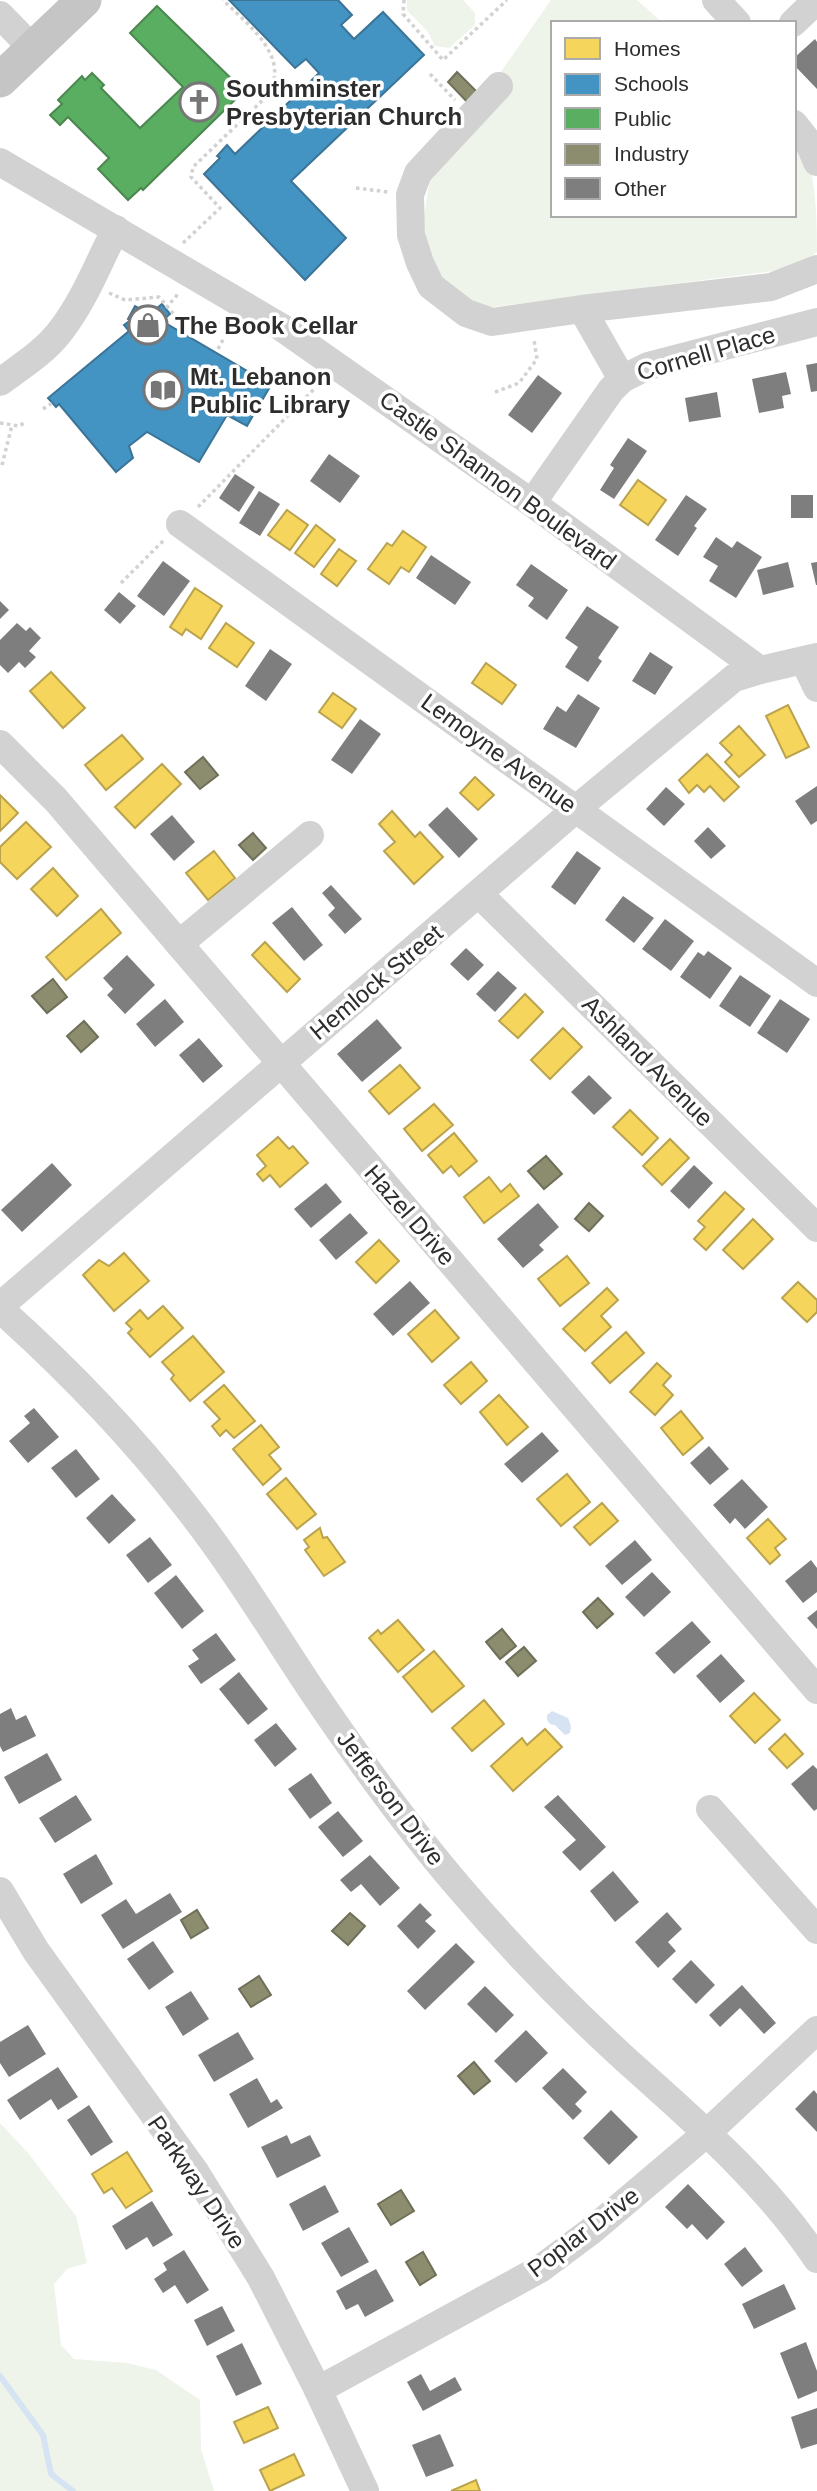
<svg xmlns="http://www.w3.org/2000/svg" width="817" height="2491" viewBox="0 0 817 2491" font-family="Helvetica,sans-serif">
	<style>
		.green { fill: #eef4ea }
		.water { fill: #d6e3f2 }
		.homes { fill: #f6d55c; stroke: #baa34e; stroke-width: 2 }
		.schools { fill: #4393c3; stroke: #3c7496; stroke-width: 2 }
		.public { fill: #5aae61; stroke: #4c8751; stroke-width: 2 }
		.industry { fill: #8c8c6e; stroke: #70705a; stroke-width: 2 }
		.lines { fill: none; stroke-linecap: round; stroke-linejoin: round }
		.stream { stroke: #d6e3f2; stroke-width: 6 }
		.building { fill: #7e7e7e }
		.path { stroke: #d2d2d2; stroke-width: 3.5; stroke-dasharray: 3.5 3.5; stroke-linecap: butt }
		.minor { stroke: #d2d2d2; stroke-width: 28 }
		.major { stroke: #c5c5c5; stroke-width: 35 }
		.labels { text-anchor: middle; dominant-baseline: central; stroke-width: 7; stroke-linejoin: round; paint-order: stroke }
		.poi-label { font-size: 24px; font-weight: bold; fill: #2d2d2d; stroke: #fff; text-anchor: start }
		.street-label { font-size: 24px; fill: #2d2d2d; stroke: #fff }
	</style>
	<rect width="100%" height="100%" fill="#fff"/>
	<g class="green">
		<polygon points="407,0 463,0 475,13 475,25 449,48 435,46 428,32 407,10"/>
		<path d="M551 0H637L663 23H553V215H794V136C817 159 817 218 817 252L798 268 485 308 445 287 427 255 424 216 431 172Z"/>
		<polygon points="0,2123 28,2153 76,2216 87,2263 67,2269 54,2284 61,2345 74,2359 127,2363 156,2370 200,2400 201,2449 214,2491 0,2491"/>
	</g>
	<polygon class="water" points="552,1711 568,1718 571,1726 570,1733 565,1735 555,1725 550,1724 547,1720 547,1715"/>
	<g class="homes">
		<polygon points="638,480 666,500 648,525 620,505"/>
		<polygon points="287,510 308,525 290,550 268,535"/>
		<polygon points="316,525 335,540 314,567 295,553"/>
		<polygon points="403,531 426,547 409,572 401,567 389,584 368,569 387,543 392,546"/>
		<polygon points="339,549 356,561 337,586 321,574"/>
		<polygon points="195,588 222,606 201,639 186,629 182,635 170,627"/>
		<polygon points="226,623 254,643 237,667 209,648"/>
		<polygon points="486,663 516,685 502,704 472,683"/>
		<polygon points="51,672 85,708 63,728 30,691"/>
		<polygon points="333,693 356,709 342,728 319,712"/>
		<polygon points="788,705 809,747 786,758 766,716"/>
		<polygon points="739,726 765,755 739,777 725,762 732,755 720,743"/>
		<polygon points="122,735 143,759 106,790 85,765"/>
		<polygon points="707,754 739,787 724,801 710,786 704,792 697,785 689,793 679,780"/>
		<polygon points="162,764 181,784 135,828 115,807"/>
		<polygon points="475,777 494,795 478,810 460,793"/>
		<polygon points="0,795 18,813 0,831"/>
		<polygon points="392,811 415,837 420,832 443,857 414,884 384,851 395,842 379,824"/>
		<polygon points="26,822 51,847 17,879 0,862 0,847"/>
		<polygon points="214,851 235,878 208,900 186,873"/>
		<polygon points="53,868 78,896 57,916 31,889"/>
		<polygon points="101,909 121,933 66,980 46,957"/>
		<polygon points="265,942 300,979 287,992 252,955"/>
		<polygon points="525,994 543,1012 518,1038 499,1021"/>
		<polygon points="563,1028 582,1047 550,1079 531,1060"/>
		<polygon points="400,1065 420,1088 389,1114 369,1091"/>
		<polygon points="434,1104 453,1125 422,1151 404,1129"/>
		<polygon points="630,1110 658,1138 642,1155 613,1127"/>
		<polygon points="454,1133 477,1161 459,1176 451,1166 443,1173 428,1155"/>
		<polygon points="278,1137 289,1149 293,1146 308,1163 280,1187 270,1175 263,1181 257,1174 266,1166 257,1155"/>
		<polygon points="670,1139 689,1158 662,1185 643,1166"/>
		<polygon points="489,1177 501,1192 510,1184 519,1196 484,1223 464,1197"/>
		<polygon points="725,1192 744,1209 706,1250 694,1239 705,1227 698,1221"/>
		<polygon points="753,1219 773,1239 743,1269 723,1250"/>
		<polygon points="379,1240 399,1261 376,1283 356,1262"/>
		<polygon points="124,1253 149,1281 114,1311 83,1275 99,1260 109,1266"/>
		<polygon points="567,1256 589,1283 560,1306 538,1279"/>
		<polygon points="798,1282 817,1300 817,1312 807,1322 782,1298"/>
		<polygon points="607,1288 618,1300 601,1316 611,1327 585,1351 563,1329"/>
		<polygon points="163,1306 183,1328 150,1357 128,1333 132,1329 126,1323 140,1310 148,1319"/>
		<polygon points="435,1310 459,1338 432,1362 408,1334"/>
		<polygon points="626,1332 644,1353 610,1383 592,1363"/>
		<polygon points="193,1336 224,1372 190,1401 171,1379 174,1375 162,1362"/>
		<polygon points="471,1362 487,1381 461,1404 444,1385"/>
		<polygon points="657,1363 671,1376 663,1385 673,1395 655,1415 630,1392"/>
		<polygon points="224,1385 255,1421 234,1438 226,1430 220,1436 212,1426 220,1419 204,1402"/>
		<polygon points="499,1395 528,1427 507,1445 480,1412"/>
		<polygon points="681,1411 703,1438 683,1455 661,1428"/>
		<polygon points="261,1425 279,1447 269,1455 281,1469 263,1485 233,1449"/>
		<polygon points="567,1474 590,1502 561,1526 537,1499"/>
		<polygon points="286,1478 316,1514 297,1529 267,1494"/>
		<polygon points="602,1503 618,1521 590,1545 574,1527"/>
		<polygon points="768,1519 786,1539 775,1548 780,1555 770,1564 747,1538"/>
		<polygon points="320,1528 323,1538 327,1537 345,1562 324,1576 305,1550 309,1547 304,1540"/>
		<polygon points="398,1620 424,1650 398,1672 369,1638 378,1630 381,1634"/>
		<polygon points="434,1651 464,1686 432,1712 403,1677"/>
		<polygon points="754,1693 780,1720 755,1743 730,1716"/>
		<polygon points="484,1700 504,1724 472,1751 452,1728"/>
		<polygon points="545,1729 562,1747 513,1791 491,1766 522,1738 527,1745"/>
		<polygon points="785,1734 803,1754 787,1768 769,1749"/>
		<polygon points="127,2152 152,2191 126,2208 112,2188 104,2193 92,2174"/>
		<polygon points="268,2407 278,2428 244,2443 234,2422"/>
		<polygon points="294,2454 304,2475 270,2491 260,2470"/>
		<polygon points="476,2480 480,2491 451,2491"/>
	</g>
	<g class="schools">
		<polygon points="229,0 338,0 352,15 341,25 354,39 383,12 424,55 291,181 346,238 305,280 204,174 220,158 217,156 227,145 235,154 319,73 306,59 295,68"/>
		<polygon points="162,304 170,314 162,321 271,385 247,426 227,415 199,462 147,432 129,446 133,458 116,472 59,404 56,407 48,398 129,331 124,325 131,320 128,319 135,306 150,314"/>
	</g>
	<polygon class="public" points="157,6 244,91 143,190 141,188 128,200 98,169 109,158 68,117 60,125 50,115 62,104 58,100 82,76 85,80 92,73 104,85 101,88 140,128 183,87 130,33"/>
	<g class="industry">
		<polygon points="457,72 484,99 474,109 448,82"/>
		<polygon points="203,757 218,775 200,789 185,772"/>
		<polygon points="253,833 266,848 253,860 239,845"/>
		<polygon points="53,979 67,997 47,1013 32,996"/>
		<polygon points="84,1021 98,1037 81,1052 67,1036"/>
		<polygon points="546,1156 562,1174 544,1189 528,1171"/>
		<polygon points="589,1203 603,1216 589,1231 575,1219"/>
		<polygon points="598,1598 613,1614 597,1628 583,1612"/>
		<polygon points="502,1629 516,1646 500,1659 486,1642"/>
		<polygon points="524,1647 536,1661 518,1676 506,1662"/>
		<polygon points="197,1910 208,1928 191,1938 181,1920"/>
		<polygon points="350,1913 365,1926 348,1945 332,1931"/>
		<polygon points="259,1976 271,1995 251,2007 239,1989"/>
		<polygon points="474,2062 490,2081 474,2094 458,2076"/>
		<polygon points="401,2190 414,2211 391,2225 378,2204"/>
		<polygon points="423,2252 436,2275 420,2285 406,2262"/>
	</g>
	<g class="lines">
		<polyline class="stream" points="0,2376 43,2435 51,2474 73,2491"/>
	</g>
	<g class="building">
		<polygon points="815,39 817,42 817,89 794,65 794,58"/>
		<polygon points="817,363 817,391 811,392 806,365"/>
		<polygon points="786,372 791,394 782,396 784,408 759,413 752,379"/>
		<polygon points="538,375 562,393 532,433 508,415"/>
		<polygon points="717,392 721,417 689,422 685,398"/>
		<polygon points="628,438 647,451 614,499 600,490 614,468 610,465"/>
		<polygon points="329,454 360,476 340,503 310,481"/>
		<polygon points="235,474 255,487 239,512 219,498"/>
		<polygon points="259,491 280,504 260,536 239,523"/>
		<polygon points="686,495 707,509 694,526 697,528 678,556 655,540"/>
		<rect x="791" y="495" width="22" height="23"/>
		<polygon points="716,537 732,548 737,541 762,557 736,598 709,581 718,566 703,557"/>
		<polygon points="431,555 471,582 455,605 416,578"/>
		<polygon points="163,561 190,581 164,616 137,596"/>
		<polygon points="788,562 794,587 763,595 757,570"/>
		<polygon points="817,562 817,585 816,585 811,563"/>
		<polygon points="531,564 568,590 547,620 528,606 534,598 516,585"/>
		<polygon points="119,592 136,606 120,624 104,610"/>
		<polygon points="0,601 9,610 0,619"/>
		<polygon points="587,606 619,627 598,658 602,661 588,682 565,667 578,647 565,638"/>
		<polygon points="17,623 26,631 30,627 41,638 29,651 36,657 25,668 19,662 8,673 0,665 0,640"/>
		<polygon points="270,649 292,664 266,701 245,686"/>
		<polygon points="650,652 673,667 655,695 632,681"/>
		<polygon points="578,694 600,708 576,748 543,729 557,706 566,712"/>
		<polygon points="360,719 381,734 352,774 331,760"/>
		<polygon points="817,786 817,821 811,825 795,801"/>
		<polygon points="666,787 685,804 664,826 646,809"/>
		<polygon points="447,807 478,839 459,858 428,825"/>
		<polygon points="172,815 195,842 174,861 150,834"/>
		<polygon points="708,827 726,846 711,859 694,841"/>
		<polygon points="577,851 601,868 575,905 551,887"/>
		<polygon points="331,885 362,919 345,934 328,915 335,908 322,893"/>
		<polygon points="623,896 654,918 634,943 605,920"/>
		<polygon points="292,907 323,945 304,961 272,923"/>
		<polygon points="665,919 694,941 671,971 642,949"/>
		<polygon points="466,948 484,965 468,981 450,964"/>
		<polygon points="708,951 732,968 710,999 680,977 698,952 704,956"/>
		<polygon points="127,955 155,985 125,1014 107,995 113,989 103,978"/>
		<polygon points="498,971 517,988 495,1012 476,994"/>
		<polygon points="740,975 771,996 750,1027 719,1006"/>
		<polygon points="165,999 184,1022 155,1047 136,1024"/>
		<polygon points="780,999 810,1019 787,1053 757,1033"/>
		<polygon points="377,1019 402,1048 362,1082 337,1054"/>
		<polygon points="199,1038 223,1066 203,1083 179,1055"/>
		<polygon points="589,1075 612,1098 594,1115 571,1092"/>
		<polygon points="52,1163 72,1185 22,1232 1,1210"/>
		<polygon points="694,1165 713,1183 689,1209 670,1191"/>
		<polygon points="326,1183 342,1202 311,1228 294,1209"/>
		<polygon points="538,1203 559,1227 539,1245 544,1250 523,1268 497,1239"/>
		<polygon points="350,1213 368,1233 336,1260 319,1240"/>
		<polygon points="410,1281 430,1303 393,1336 373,1314"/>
		<polygon points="34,1408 59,1437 28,1463 9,1441 30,1423 24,1416"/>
		<polygon points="542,1432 559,1451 522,1483 504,1464"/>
		<polygon points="709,1446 729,1469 710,1485 690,1463"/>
		<polygon points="76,1449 100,1479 76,1498 51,1468"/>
		<polygon points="742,1479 768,1507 745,1529 735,1518 730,1524 713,1505"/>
		<polygon points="112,1494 136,1520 109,1544 86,1518"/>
		<polygon points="150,1537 172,1565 148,1583 126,1555"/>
		<polygon points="635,1540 652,1560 622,1585 605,1566"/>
		<polygon points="811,1560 817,1568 817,1592 803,1603 785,1581"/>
		<polygon points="652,1572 671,1592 644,1617 625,1597"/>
		<polygon points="176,1575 204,1611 182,1629 154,1593"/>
		<polygon points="817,1610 817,1629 807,1618"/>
		<polygon points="692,1621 711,1642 674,1674 655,1653"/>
		<polygon points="216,1633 236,1660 201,1684 188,1666 199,1659 192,1650"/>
		<polygon points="721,1654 745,1681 720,1703 696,1676"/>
		<polygon points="239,1672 268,1709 248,1725 219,1689"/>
		<polygon points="11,1708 16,1720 26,1715 36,1736 3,1752 0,1746 0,1714"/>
		<polygon points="276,1723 297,1749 275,1767 254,1740"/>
		<polygon points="47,1753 62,1780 19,1804 4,1777"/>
		<polygon points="813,1765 817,1769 817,1809 814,1811 791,1784"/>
		<polygon points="311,1773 332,1803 310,1819 288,1789"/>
		<polygon points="76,1795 92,1820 55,1843 39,1818"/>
		<polygon points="558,1795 606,1847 580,1871 562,1852 576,1840 544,1807"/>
		<polygon points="338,1811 363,1841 343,1857 318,1827"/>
		<polygon points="96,1854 113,1884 81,1904 63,1874"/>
		<polygon points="370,1855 400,1888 380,1906 361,1884 351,1892 340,1880"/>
		<polygon points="613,1871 639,1902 615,1922 590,1891"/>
		<polygon points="170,1893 182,1912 123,1949 101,1915 126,1899 136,1914"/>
		<polygon points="420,1903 432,1915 425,1921 436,1931 418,1949 397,1926"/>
		<polygon points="667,1912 682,1929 668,1942 676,1951 658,1968 635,1942"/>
		<polygon points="153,1941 174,1972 149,1990 127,1959"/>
		<polygon points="456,1943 475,1962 425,2010 407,1991"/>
		<polygon points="691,1960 715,1985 696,2004 672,1979"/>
		<polygon points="742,1985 776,2023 764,2034 740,2008 720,2027 709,2015"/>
		<polygon points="485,1986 514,2015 496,2033 467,2004"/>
		<polygon points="191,1991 209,2019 183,2036 165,2007"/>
		<polygon points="28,2025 46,2054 9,2077 0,2063 0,2042"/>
		<polygon points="526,2030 548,2053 516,2083 494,2061"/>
		<polygon points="238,2032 254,2059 214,2082 198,2055"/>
		<polygon points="58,2067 78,2097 58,2110 51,2099 20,2120 7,2100"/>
		<polygon points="563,2068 587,2092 575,2104 582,2111 573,2120 542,2088"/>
		<polygon points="257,2078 271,2103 277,2099 283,2108 248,2128 229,2094"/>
		<polygon points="814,2090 817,2094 817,2132 795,2109"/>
		<polygon points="89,2105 113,2142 91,2156 67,2120"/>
		<polygon points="611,2110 638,2137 609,2165 583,2138"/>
		<polygon points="287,2135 291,2144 310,2135 321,2156 277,2178 261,2147"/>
		<polygon points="688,2184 725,2222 707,2240 692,2224 687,2229 665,2207"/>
		<polygon points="325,2185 339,2212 303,2231 289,2204"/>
		<polygon points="152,2201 173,2235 153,2247 147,2237 126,2250 112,2226"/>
		<polygon points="349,2227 369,2262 341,2277 321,2243"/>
		<polygon points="745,2247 763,2271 742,2287 724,2264"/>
		<polygon points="184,2250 209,2290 187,2304 175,2285 163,2293 154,2279 167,2270 163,2263"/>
		<polygon points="376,2269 394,2301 365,2317 358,2304 346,2310 336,2291"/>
		<polygon points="784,2284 796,2309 754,2329 742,2304"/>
		<polygon points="222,2306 235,2331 207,2346 194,2320"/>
		<polygon points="806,2342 817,2371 817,2391 798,2399 780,2353"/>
		<polygon points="242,2343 262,2384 236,2396 216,2356"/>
		<polygon points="421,2374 430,2391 455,2377 462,2390 423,2411 407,2382"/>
		<polygon points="817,2408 817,2444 801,2449 791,2417"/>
		<polygon points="440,2434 454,2466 426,2477 412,2445"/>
	</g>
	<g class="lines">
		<g class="path">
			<polyline points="404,0 403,14 443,60 507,0"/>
			<polyline points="430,74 455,100"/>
			<polyline points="356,188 388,192"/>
			<path d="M183 243 220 208 191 177 193 167 265 98C295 59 248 25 223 0"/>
			<path d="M109 293 125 300 159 297C165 303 169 310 175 315 187 327 210 325 225 323"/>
			<polyline points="166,308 178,294"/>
			<polyline points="218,349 231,325"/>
			<polyline points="495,392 519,383 537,359 534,340"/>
			<polyline points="43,409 52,403"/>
			<polyline points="0,423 19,426 26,422"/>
			<polyline points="2,465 12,425"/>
			<polyline points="198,507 320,383"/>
			<polyline points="121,583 164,540"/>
		</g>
		<g class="minor">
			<polyline points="716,0 737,23"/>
			<polyline points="0,15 33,49"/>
			<polyline points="793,23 817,0"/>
			<polyline points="499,86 418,173 410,195 411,235 420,263 431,286 466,313 492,322 582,309 771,287 817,269"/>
			<polyline points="794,124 809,143 817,162"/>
			<polyline points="0,162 281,327 532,503 760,670 817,657"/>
			<polyline points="582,309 622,379"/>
			<path d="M0 382C22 366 46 351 62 329 85 299 98 263 116 229"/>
			<polyline points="532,503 611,390 622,379 648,366 817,322"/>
			<polyline points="180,524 817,983"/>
			<polyline points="804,661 817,688"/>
			<polyline points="0,744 56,800 817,1690"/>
			<polyline points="480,895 817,1228"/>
			<polyline points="179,944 310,835"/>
			<polyline points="0,1306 576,809 734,678 760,670"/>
			<path d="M0 1309C67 1369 131 1435 186 1506 232 1564 270 1627 311 1689 357 1757 405 1824 458 1886 510 1947 566 2005 625 2059 694 2121 765 2181 817 2259"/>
			<polyline points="710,1809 817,1930"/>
			<polyline points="0,1891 36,1951 196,2173 261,2278 318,2390 365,2491"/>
			<polyline points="318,2390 540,2269 591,2231 708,2132 817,2030"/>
		</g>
		<polyline class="major" points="0,80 84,0"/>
	</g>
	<defs>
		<g id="church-ring" transform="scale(2.0125)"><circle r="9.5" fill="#fff" stroke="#767676" stroke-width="1.5"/><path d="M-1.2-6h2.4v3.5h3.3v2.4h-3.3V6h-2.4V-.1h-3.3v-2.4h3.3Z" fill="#767676"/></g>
		<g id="shop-ring" transform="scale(2.0125)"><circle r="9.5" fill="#fff" stroke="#767676" stroke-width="1.5"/><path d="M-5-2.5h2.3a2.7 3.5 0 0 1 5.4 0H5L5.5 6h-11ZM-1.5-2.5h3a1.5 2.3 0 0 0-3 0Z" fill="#767676"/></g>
		<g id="library-ring" transform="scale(2.0125)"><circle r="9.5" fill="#fff" stroke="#767676" stroke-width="1.5"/><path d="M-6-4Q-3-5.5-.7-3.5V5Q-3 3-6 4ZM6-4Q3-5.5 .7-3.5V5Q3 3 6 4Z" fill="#767676"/></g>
	</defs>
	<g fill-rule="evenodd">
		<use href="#church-ring" x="199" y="102"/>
		<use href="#shop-ring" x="148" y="325"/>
		<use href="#library-ring" x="163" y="390"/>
	</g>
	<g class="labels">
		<g class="poi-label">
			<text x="226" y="88">Southminster<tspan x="226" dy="28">Presbyterian Church</tspan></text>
			<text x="175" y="325">The Book Cellar</text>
			<text x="190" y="376">Mt. Lebanon<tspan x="190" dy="28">Public Library</tspan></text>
		</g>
		<g class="street-label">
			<text transform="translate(706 353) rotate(-16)">Cornell Place</text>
			<text transform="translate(498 480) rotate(36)">Castle Shannon Boulevard</text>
			<text transform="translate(499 753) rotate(36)">Lemoyne Avenue</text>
			<text transform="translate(376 982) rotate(-40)">Hemlock Street</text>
			<text transform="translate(648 1061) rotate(45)">Ashland Avenue</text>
			<text transform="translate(410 1215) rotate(49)">Hazel Drive</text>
			<text transform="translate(391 1798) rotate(53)">Jefferson Drive</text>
			<text transform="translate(197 2182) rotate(56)">Parkway Drive</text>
			<text transform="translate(583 2232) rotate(-37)">Poplar Drive</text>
		</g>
	</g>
	<rect x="551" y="21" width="245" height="196" fill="#ffffff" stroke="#ababab" stroke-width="2"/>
	<rect x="565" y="38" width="35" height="21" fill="#f6d55c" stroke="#ababab" stroke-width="2"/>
	<text x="614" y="56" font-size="21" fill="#2d2d2d">Homes</text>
	<rect x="565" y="74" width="35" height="21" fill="#4393c3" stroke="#ababab" stroke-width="2"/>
	<text x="614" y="91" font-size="21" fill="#2d2d2d">Schools</text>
	<rect x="565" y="108" width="35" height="21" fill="#5aae61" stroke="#ababab" stroke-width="2"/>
	<text x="614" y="126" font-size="21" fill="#2d2d2d">Public</text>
	<rect x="565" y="144" width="35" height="21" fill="#8c8c6e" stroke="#ababab" stroke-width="2"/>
	<text x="614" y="161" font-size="21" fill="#2d2d2d">Industry</text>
	<rect x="565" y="178" width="35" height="21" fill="#7e7e7e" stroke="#ababab" stroke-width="2"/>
	<text x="614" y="196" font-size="21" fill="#2d2d2d">Other</text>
</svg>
